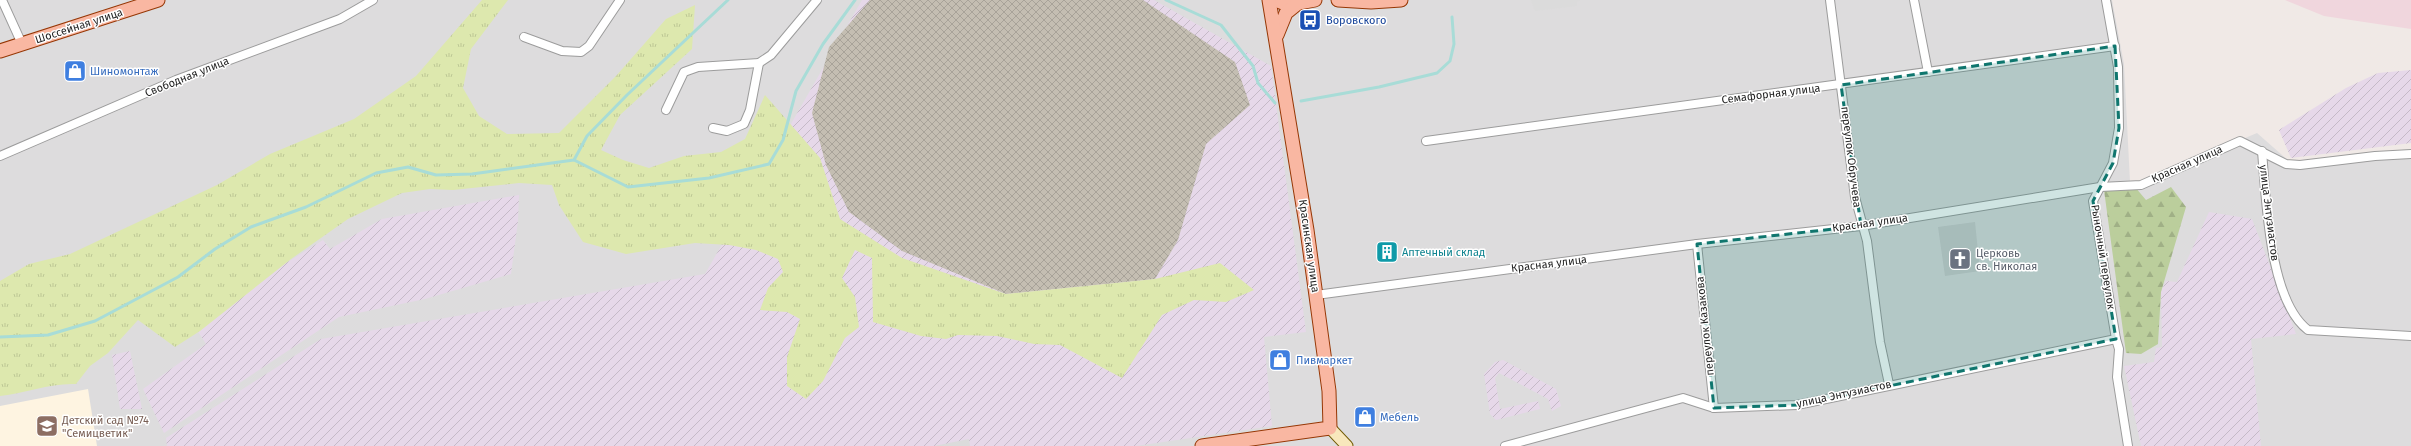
<svg xmlns="http://www.w3.org/2000/svg" width="2411" height="446" viewBox="0 0 2411 446" font-family="'Fira Sans',sans-serif">
	<style>
		.residential { fill: #dddcdd }
		.commercial { fill: #f0d6dd }
		.industrial { fill: url(#industrial-furrows) }
		.education { fill: #fef4e1 }
		.religious { fill: #cdcdcd }
		.construction { fill: url(#construction-cross-hatch) }
		.grass { fill: url(#grass-tufts) }
		.forest { fill: url(#forest-firs) }
		.parking { fill: #dbdbdb }
		.lines { fill: none; stroke-linecap: round; stroke-linejoin: round }
		.stream { stroke: #a8dcd7; stroke-width: 3 }
		.street-casing { stroke: #9c9c9c; stroke-width: 10 }
		.secondary-casing { stroke: #745d08; stroke-width: 13 }
		.primary-casing { stroke: #963705; stroke-width: 15 }
		.street { stroke: #fff; stroke-width: 8 }
		.secondary { stroke: #f8e7bc; stroke-width: 11 }
		.primary { stroke: #f9b7a2; stroke-width: 13 }
		.marked { fill: #0f766e; fill-opacity: 0.2; stroke: #0f766e; stroke-width: 3; stroke-dasharray: 8 5; stroke-linejoin: round }
		.labels { text-anchor: middle; dominant-baseline: central; stroke-width: 3; stroke-linejoin: round; paint-order: stroke }
		.transit-label { font-size: 11px; fill: #164399; stroke: #fff; text-anchor: start }
		.street-label { font-size: 11px; fill: #1f1f1f; stroke: #fff }
		.shop-label { font-size: 11px; fill: #366cbe; stroke: #fff; text-anchor: start }
		.culture-label { font-size: 11px; fill: #0d838f; stroke: #fff; text-anchor: start }
		.worship-label { font-size: 11px; fill: #5b616d; stroke: #fff; text-anchor: start }
		.education-label { font-size: 11px; fill: #785e54; stroke: #fff; text-anchor: start }
	</style>
	<defs>
		<pattern id="industrial-furrows" width="10" height="10" patternUnits="userSpaceOnUse"><rect width="10" height="10" fill="#e6d8e9"/><path d="M-1 1l2-2M0 10L10 0M9 11l2-2" fill="none" stroke="#c5b9c7"/></pattern>
		<pattern id="construction-cross-hatch" width="8" height="8" patternUnits="userSpaceOnUse"><rect width="8" height="8" fill="#c4beb2"/><path d="M0 0l8 8M0 8l8-8" fill="none" stroke="#a8a399"/></pattern>
		<pattern id="grass-tufts" width="24" height="20" patternUnits="userSpaceOnUse"><rect width="24" height="20" fill="#dde8ae"/><path d="M3 7l-1-3M5 7V3M7 7l1-3M15 17l-1-3M17 17v-4M19 17l1-3" fill="none" stroke="#bdc795"/></pattern>
		<pattern id="forest-firs" width="22" height="20" patternUnits="userSpaceOnUse"><rect width="22" height="20" fill="#bbce9c"/><path d="M5 1l3.5 6h-7zM16 11l3.5 6h-7z" fill="#a0b086"/></pattern>
	</defs>
	<rect width="100%" height="100%" fill="#f0e9e6"/>
	<polygon class="residential" points="0,0 2112,0 2124,64 2130,182 2141,182 2257,133 2290,162 2411,152 2411,446 0,446"/>
	<polygon class="commercial" points="2285,0 2411,0 2411,29 2324,16"/>
	<g class="industrial">
		<polygon points="862,0 1154,0 1271,66 1306,332 1264,337 1272,426 1136,446 167,446 166,438 321,339 705,274"/>
		<polygon points="2411,70 2411,143 2291,158 2279,130 2346,88 2378,73"/>
		<polygon points="519,195 518,221 511,274 425,299 339,317 164,433 143,389 206,344 197,330 262,278 323,240 330,249 382,219"/>
		<polygon points="2209,212 2252,219 2296,334 2251,339 2261,446 2141,446 2124,366 2154,362 2156,348 2162,347 2161,292 2166,281 2177,282"/>
		<polygon points="130,351 142,409 120,409 112,355"/>
		<polygon points="1503,360 1556,389 1561,406 1552,411 1548,399 1499,373 1495,378 1500,409 1538,401 1540,409 1496,420 1490,414 1484,374 1495,362"/>
	</g>
	<polygon class="education" points="88,389 97,446 0,446 0,406"/>
	<polygon class="religious" points="1975,222 1980,271 1945,276 1938,227"/>
	<polygon class="construction" points="870,0 1143,0 1235,62 1250,105 1206,144 1178,240 1155,279 1006,294 902,251 849,212 826,165 812,113 829,47"/>
	<path class="grass" d="M482 0H508L471 49 463 88 479 116 507 134 559 133 616 76 666 19 695 5 692 49 620 115 601 150 623 160 649 168 684 156 721 152 745 139 765 95 820 158 840 219 902 258 1006 294 1155 279 1220 263 1254 290 1226 302 1194 300 1162 315 1122 378 1060 345 1034 344 997 336 958 335 946 339 921 336 873 322 872 258 855 250 842 278 855 297 859 327 845 338 823 381 806 399 787 386V357L800 319 787 312 760 310 768 288 783 272 778 259 756 250 729 245 695 243 626 254 583 242 559 205 552 185 519 183 453 190 430 189 402 193 348 219 291 259 200 331 175 347 138 320 108 353 90 366 76 384C50 383 26 393 0 396V281L29 264 70 254 217 185 270 154 354 119 416 76Z"/>
	<polygon class="forest" points="2135,187 2146,200 2171,187 2186,207 2161,292 2158,344 2141,354 2126,353 2104,190"/>
	<g class="parking">
		<polygon points="1531,0 1580,0 1580,1 1577,2 1577,6 1535,11"/>
		<polygon points="969,439 970,446 934,446"/>
	</g>
	<g class="lines">
		<g class="stream">
			<polyline points="1166,0 1221,25 1253,66 1258,83 1275,103"/>
			<polyline points="1301,101 1379,87 1437,73 1450,61 1454,44 1452,17"/>
			<polyline points="574,160 628,187 709,178 769,164 783,140 796,91 823,44 855,0"/>
			<polyline points="0,337 48,335 95,321 178,277 215,249 251,227 306,207 376,173 408,167 436,175 472,174 574,160 587,136 627,95 728,0"/>
		</g>
		<g class="street-casing">
			<g id="street">
				<polyline points="2,0 22,44"/>
				<polyline points="1830,0 1855,197 1867,241 1880,342 1889,384"/>
				<polyline points="1914,0 1928,72"/>
				<polyline points="2106,0 2118,67 2119,128 2113,163 2093,201 2116,339 2119,349 2117,377 2128,446"/>
				<polyline points="524,37 562,51 581,52 589,46 620,0"/>
				<polyline points="666,110 684,72 698,67 759,63 771,55 817,0"/>
				<polyline points="713,128 727,131 744,124 750,110 759,63"/>
				<polyline points="1426,141 2115,46"/>
				<path d="M2262 151C2266 198 2269 301 2308 330L2411 336"/>
				<polyline points="0,156 176,80 340,19 373,0"/>
				<polyline points="1697,244 1714,408"/>
				<polyline points="1316,295 1697,244 1861,226 2100,187 2141,185 2240,141 2286,164 2300,165 2375,156 2411,154"/>
				<polyline points="1505,446 1683,398 1714,408 1797,405 2116,339"/>
			</g>
		</g>
		<g class="secondary-casing">
			<polyline id="secondary" points="1330,428 1347,446"/>
		</g>
		<g class="primary-casing">
			<g id="primary">
				<polyline points="1275,0 1288,5 1315,0"/>
				<polyline points="1338,0 1371,2 1401,0"/>
				<polyline points="1277,35 1286,13 1302,0"/>
				<polyline points="0,51 158,0"/>
				<polyline points="1202,446 1330,428 1329,391 1307,230 1269,0"/>
			</g>
		</g>
		<use href="#street" class="street"/>
		<use href="#secondary" class="secondary"/>
		<use href="#primary" class="primary"/>
	</g>
	<path class="marked" d="M2115 46 2119 128 2113 163 2093 201 2116 339 1797 405 1714 408 1697 244 1861 226 1841 85Z"/>
	<defs>
		<g id="bus-square" transform="scale(1.15)"><rect x="-9" y="-9" width="18" height="18" rx="4" fill="#1a4fb4" stroke="#fff"/><path d="M-5-6H5V4H4V6H2V4H-2V6H-4V4H-5ZM-3.5-4V0h7V-4ZM-3.5 1.2v1.5H-2V1.2ZM2 1.2v1.5H3.5V1.2Z" fill="#fff"/></g>
		<g id="shop-square" transform="scale(1.15)"><rect x="-9" y="-9" width="18" height="18" rx="4" fill="#3f7fe0" stroke="#fff"/><path d="M-5-2.5h2.3a2.7 3.5 0 0 1 5.4 0H5L5.5 6h-11ZM-1.5-2.5h3a1.5 2.3 0 0 0-3 0Z" fill="#fff"/></g>
		<g id="building-square" transform="scale(1.15)"><rect x="-9" y="-9" width="18" height="18" rx="4" fill="#0f9aa8" stroke="#fff"/><path d="M-4-6H4V6H1V3H-1V6H-4ZM-2.5-4.3h1.7v1.8h-1.7ZM.8-4.3h1.7v1.8H.8ZM-2.5-1h1.7V.8h-1.7ZM.8-1h1.7V.8H.8Z" fill="#fff"/></g>
		<g id="church-square" transform="scale(1.15)"><rect x="-9" y="-9" width="18" height="18" rx="4" fill="#6b7280" stroke="#fff"/><path d="M-1.2-6h2.4v3.5h3.3v2.4h-3.3V6h-2.4V-.1h-3.3v-2.4h3.3Z" fill="#fff"/></g>
		<g id="school-square" transform="scale(1.15)"><rect x="-9" y="-9" width="18" height="18" rx="4" fill="#8d6e63" stroke="#fff"/><path d="M0-5L7-2L0 1L-7-2ZM-4 1L0 2.5L4 1V4Q0 6-4 4Z" fill="#fff"/></g>
	</defs>
	<g fill-rule="evenodd">
		<use href="#bus-square" x="1310" y="20"/>
		<use href="#shop-square" x="75" y="71"/>
		<use href="#building-square" x="1387" y="252"/>
		<use href="#church-square" x="1960" y="259"/>
		<use href="#shop-square" x="1280" y="360"/>
		<use href="#shop-square" x="1365" y="417"/>
		<use href="#school-square" x="47" y="426"/>
	</g>
	<g class="labels">
		<g class="transit-label">
			<text x="1326" y="20">Воровского</text>
		</g>
		<g class="street-label">
			<text transform="translate(79 26) rotate(-18)">Шоссейная улица</text>
			<text transform="translate(187 77) rotate(-22)">Свободная улица</text>
			<text transform="translate(1771 94) rotate(-7)">Семафорная улица</text>
			<text transform="translate(1851 157) rotate(83)">переулок Обручева</text>
			<text transform="translate(2187 164) rotate(-24)">Красная улица</text>
			<text transform="translate(2269 213) rotate(83)">улица Энтузиастов</text>
			<text transform="translate(1870 223) rotate(-8)">Красная улица</text>
			<text transform="translate(1309 246) rotate(82)">Красинская улица</text>
			<text transform="translate(2103 257) rotate(81)">Рыночный переулок</text>
			<text transform="translate(1549 264) rotate(-7)">Красная улица</text>
			<text transform="translate(1705 326) rotate(-96)">переулок Казакова</text>
			<text transform="translate(1844 394) rotate(-12)">улица Энтузиастов</text>
		</g>
		<g class="shop-label">
			<text x="90" y="71">Шиномонтаж</text>
			<text x="1296" y="360">Пивмаркет</text>
			<text x="1380" y="417">Мебель</text>
		</g>
		<g class="culture-label">
			<text x="1402" y="252">Аптечный склад</text>
		</g>
		<g class="worship-label">
			<text x="1976" y="253">Церковь<tspan x="1976" dy="13">св. Николая</tspan></text>
		</g>
		<g class="education-label">
			<text x="62" y="420">Детский сад №74<tspan x="62" dy="13">"Семицветик"</tspan></text>
		</g>
	</g>
</svg>
